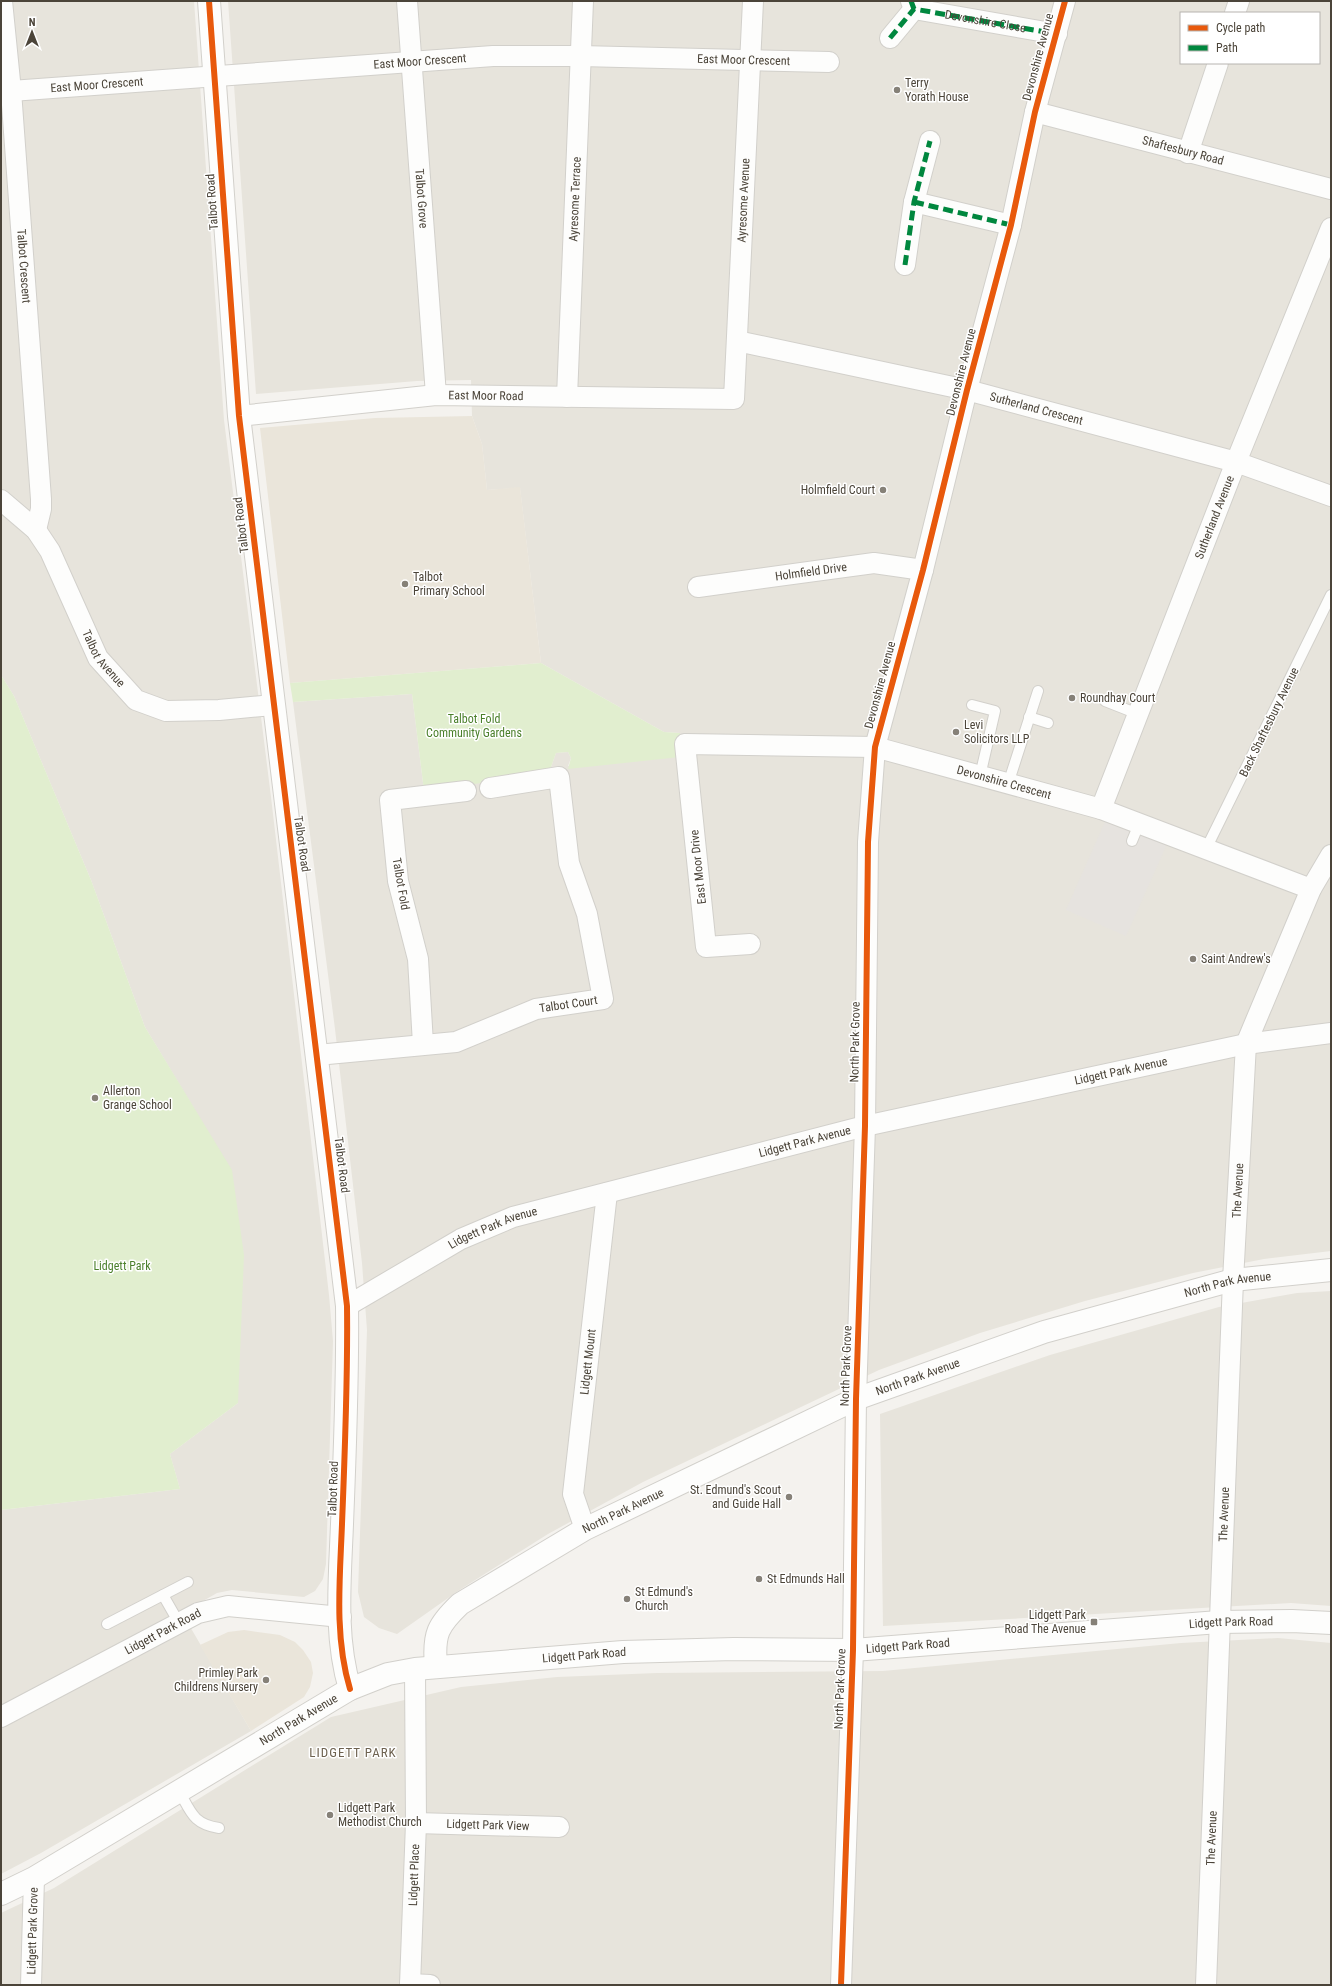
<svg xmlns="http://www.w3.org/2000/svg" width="1332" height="1986" viewBox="0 0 1332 1986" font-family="'Roboto Condensed',sans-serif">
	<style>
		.residential { fill: #e7e4dc; fill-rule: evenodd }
		.education { fill: #eae5da }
		.green { fill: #e1eecf }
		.parking { fill: #e6e3df }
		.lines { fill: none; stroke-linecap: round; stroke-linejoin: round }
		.service-casing { stroke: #d2d0cb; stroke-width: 12 }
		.minor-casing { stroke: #d2d0cb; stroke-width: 22 }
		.tertiary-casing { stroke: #d2d0cb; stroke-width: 24 }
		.service { stroke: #fdfdfc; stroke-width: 10 }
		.minor { stroke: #fdfdfc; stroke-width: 20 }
		.tertiary { stroke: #fdfdfc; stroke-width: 22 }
		.quiet { stroke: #00873e; stroke-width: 5; stroke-dasharray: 10 5; stroke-linecap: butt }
		.cycleway-casing { stroke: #fff; stroke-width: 8 }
		.cycleway { stroke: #e8590c; stroke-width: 6 }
		.poi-dot { fill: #868178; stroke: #fff; stroke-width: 1.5 }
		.labels { text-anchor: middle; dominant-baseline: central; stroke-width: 3; stroke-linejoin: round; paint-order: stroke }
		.street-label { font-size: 12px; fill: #4b4439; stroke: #fff }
		.poi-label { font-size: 12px; fill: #4b4439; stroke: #fff; text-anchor: start }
		.park-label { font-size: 12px; fill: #4a7f2a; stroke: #fff }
		.neighbourhood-label { font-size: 13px; letter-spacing: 1px; fill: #6e6250; stroke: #fff }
	</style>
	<rect width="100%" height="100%" fill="#f4f2ee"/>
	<g class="residential">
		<polygon points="1,1 194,1 224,420 271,797 329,1295 333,1341 326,1564 323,1579 315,1591 304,1597 232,1590 217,1593 182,1613 251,1731 41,1853 1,1874 1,1510 180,1489 170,1454 238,1403 231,1170 145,1027 91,880 14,696 1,675"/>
		<path d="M228 1H1331V1251L1264 1259 1193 1273 1085 1301 980 1333 879 1370 643 1482 548 1534 461 1589 397 1634 379 1628 364 1617 358 1592 367 1330 362 1263 335 1029 293 702 412 694 424 791 551 767 556 753 568 752 571 758 568 766 680 733 664 732 541 663 520 488 487 490 482 444 472 416 471 380 417 381 256 394ZM1181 13H1319V63H1181Z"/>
		<polygon points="1331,1291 1331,1606 1291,1603 883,1626 880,1414 1050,1355 1219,1307 1297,1293"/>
		<polygon points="1278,1638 1331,1643 1331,1985 1,1985 1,1913 54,1888 331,1717 461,1687 557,1677 657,1673 883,1671 1181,1643"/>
	</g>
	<g class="education">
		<polygon points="472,416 482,444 487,490 520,487 541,663 290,683 260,428 375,418"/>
		<polygon points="244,1630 280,1635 295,1642 303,1650 311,1662 313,1673 310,1687 304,1697 251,1731 200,1645 228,1632"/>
	</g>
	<g class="green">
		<polygon points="541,663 664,732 680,733 680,757 568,769 571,758 568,752 556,753 551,767 546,774 424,791 412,694 293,702 290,683"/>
		<polygon points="1,675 14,696 91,880 145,1027 232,1170 244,1255 238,1403 170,1454 180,1489 1,1510"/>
	</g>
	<polygon class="parking" points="1105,822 1167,844 1126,936 1066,910"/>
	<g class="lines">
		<g class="service-casing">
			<g id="service">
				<polyline points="1105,701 1138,714"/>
				<polyline points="972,705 995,711 980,776"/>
				<polyline points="1029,717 1048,723"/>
				<polyline points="1008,784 1038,691"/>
				<polyline points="1132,841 1139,824"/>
				<polyline points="1206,849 1331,595"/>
				<polyline points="163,1595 179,1623"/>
				<polyline points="107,1624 188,1582"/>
				<path d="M179 1791C191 1812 193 1824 219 1828"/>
			</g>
		</g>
		<g class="minor-casing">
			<g id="minor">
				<path id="s1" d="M2 1 11 91 41 499V509L36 530"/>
				<path id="s2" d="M407 1 436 395"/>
				<path id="s3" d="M911 1 914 9 1057 34"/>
				<polyline points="1235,13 1239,1"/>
				<polyline points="890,38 914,9"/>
				<path id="s4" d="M11 91 493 56H580L829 62"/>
				<path id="s5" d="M1035 112 1331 189"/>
				<polyline points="1188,153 1218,63"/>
				<polyline points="914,202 1011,225"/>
				<polyline points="905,265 914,202 930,141"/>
				<path id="s6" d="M737 341 967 390 1236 462 1331 496"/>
				<path id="s7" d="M567 397 583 1"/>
				<path id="s8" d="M239 416 436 395 734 399 753 1"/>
				<path id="s9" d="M1 500 36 530 50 551 98 658 136 700 166 711 219 710 273 705"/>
				<path id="s10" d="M698 587 874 563 923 570"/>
				<path id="s11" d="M1101 809 1236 462 1331 228"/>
				<path id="s12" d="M750 944 706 947 685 744 875 747 1101 809 1311 889"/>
				<polyline points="423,1044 418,959 398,881 390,800 466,791"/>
				<path id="s13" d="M317 1055 456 1042 536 1009 603 999 587 914 569 863 559 777 490 788"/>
				<path id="s14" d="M347 1306 461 1239 513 1217 865 1126 1246 1044 1331 1033"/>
				<path id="s15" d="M585 1529 573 1494 607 1193"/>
				<path id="s16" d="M1 1717 198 1613 228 1606 341 1617"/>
				<path id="s17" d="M416 1823 559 1827"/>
				<polyline points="410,1984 430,1985"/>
				<path id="s18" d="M31 1985 34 1878"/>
				<path id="s19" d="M410 1985 416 1823 415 1669"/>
				<polyline points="841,1985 853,1650 856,1399 865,1126 868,842 875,747 923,570 967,390 1011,225 1035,112 1065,1"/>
				<path id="s20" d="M1206 1985 1233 1280 1246 1044 1311 889 1331 855"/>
			</g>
		</g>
		<g class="tertiary-casing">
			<g id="tertiary">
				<path d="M209 1 239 416 347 1306C348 1378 345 1451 342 1524 340 1578 334 1636 350 1689"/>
				<path id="s21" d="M436 1666C433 1634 438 1625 460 1604L585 1529 856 1399 1044 1332 1233 1280 1331 1270"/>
				<path id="s22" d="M1 1894 34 1878 350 1689 388 1674 415 1669 623 1652 734 1649 853 1650 1219 1622 1292 1621 1331 1623"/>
			</g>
		</g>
		<use href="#service" class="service"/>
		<use href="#minor" class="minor"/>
		<use href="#tertiary" class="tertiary"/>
		<g class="quiet">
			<polyline points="911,1 914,9 1057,34"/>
			<polyline points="890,38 914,9"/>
			<polyline points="914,202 1011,225"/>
			<polyline points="905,265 914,202 930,141"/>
		</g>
		<g class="cycleway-casing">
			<g id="cycleway">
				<path d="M209 1 239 416 347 1306C348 1378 345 1451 342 1524 340 1578 334 1636 350 1689"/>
				<polyline points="841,1985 853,1650 856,1399 865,1126 868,842 875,747 923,570 967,390 1011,225 1035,112 1065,1"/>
			</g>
		</g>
		<use href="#cycleway" class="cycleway"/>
	</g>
	<g class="poi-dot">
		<circle cx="897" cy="90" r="4"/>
		<circle cx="883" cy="490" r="4"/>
		<circle cx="405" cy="584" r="4"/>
		<circle cx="1072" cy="698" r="4"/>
		<circle cx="956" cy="732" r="4"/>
		<circle cx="1193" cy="959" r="4"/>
		<circle cx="95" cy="1098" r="4"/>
		<circle cx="789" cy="1497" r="4"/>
		<circle cx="759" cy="1579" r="4"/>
		<circle cx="627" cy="1599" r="4"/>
		<rect x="1090" y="1618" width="8" height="8" rx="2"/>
		<circle cx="266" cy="1680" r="4"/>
		<circle cx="330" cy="1815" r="4"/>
	</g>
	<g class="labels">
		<g class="street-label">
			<text stroke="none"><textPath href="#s3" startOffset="81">Devonshire Close</textPath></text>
			<text transform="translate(1038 57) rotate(-75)">Devonshire Avenue</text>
			<text stroke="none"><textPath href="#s4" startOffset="410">East Moor Crescent</textPath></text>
			<text stroke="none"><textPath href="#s4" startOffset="734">East Moor Crescent</textPath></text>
			<text stroke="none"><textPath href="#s4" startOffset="86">East Moor Crescent</textPath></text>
			<text stroke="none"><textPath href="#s5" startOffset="153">Shaftesbury Road</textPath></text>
			<text stroke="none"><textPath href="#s2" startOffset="198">Talbot Grove</textPath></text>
			<text stroke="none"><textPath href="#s7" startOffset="198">Ayresome Terrace</textPath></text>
			<text stroke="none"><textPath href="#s8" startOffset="695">Ayresome Avenue</textPath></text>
			<text transform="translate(212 202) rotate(-94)">Talbot Road</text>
			<text stroke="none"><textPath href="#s1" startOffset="266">Talbot Crescent</textPath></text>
			<text transform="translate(961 372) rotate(-76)">Devonshire Avenue</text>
			<text stroke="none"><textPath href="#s8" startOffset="248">East Moor Road</textPath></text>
			<text stroke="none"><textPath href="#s6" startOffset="307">Sutherland Crescent</textPath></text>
			<text stroke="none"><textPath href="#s11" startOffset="313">Sutherland Avenue</textPath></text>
			<text transform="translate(241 525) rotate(-97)">Talbot Road</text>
			<text stroke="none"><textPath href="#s10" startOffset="114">Holmfield Drive</textPath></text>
			<text stroke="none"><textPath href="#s9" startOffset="192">Talbot Avenue</textPath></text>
			<text transform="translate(880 685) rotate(-75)">Devonshire Avenue</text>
			<text transform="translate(1269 722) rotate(-64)">Back Shaftesbury Avenue</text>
			<text stroke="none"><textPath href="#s12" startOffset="572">Devonshire Crescent</textPath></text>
			<text transform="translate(302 844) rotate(82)">Talbot Road</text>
			<text transform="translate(698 867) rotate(-96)">East Moor Drive</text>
			<text transform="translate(401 884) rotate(80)">Talbot Fold</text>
			<text stroke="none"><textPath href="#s13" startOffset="259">Talbot Court</textPath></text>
			<text transform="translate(855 1042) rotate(-89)">North Park Grove</text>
			<text stroke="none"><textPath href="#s14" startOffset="814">Lidgett Park Avenue</textPath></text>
			<text stroke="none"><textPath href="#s14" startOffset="490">Lidgett Park Avenue</textPath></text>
			<text transform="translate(342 1165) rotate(83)">Talbot Road</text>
			<text stroke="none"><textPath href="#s20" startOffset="795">The Avenue</textPath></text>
			<text stroke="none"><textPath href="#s14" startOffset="166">Lidgett Park Avenue</textPath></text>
			<text stroke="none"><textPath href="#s21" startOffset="906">North Park Avenue</textPath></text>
			<text stroke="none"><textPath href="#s15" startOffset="170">Lidgett Mount</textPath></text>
			<text transform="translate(846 1366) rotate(-88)">North Park Grove</text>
			<text stroke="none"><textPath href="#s21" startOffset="582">North Park Avenue</textPath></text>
			<text transform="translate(333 1489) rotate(-88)">Talbot Road</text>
			<text stroke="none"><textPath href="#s21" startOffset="258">North Park Avenue</textPath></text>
			<text stroke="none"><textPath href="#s20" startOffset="471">The Avenue</textPath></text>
			<text stroke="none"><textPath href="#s22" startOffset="1291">Lidgett Park Road</textPath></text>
			<text stroke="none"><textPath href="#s16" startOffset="183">Lidgett Park Road</textPath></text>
			<text stroke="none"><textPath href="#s22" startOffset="967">Lidgett Park Road</textPath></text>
			<text stroke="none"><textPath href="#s22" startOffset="643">Lidgett Park Road</textPath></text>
			<text transform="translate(840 1689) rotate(-88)">North Park Grove</text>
			<text stroke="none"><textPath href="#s22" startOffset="345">North Park Avenue</textPath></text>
			<text stroke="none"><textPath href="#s17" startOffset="72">Lidgett Park View</textPath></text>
			<text stroke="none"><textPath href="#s20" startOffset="147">The Avenue</textPath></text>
			<text stroke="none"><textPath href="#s19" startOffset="110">Lidgett Place</textPath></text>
			<text stroke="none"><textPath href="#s18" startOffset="54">Lidgett Park Grove</textPath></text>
		</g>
		<g class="poi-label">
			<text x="905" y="83">Terry<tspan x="905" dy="14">Yorath House</tspan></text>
			<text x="875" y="490" text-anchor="end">Holmfield Court</text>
			<text x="413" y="577">Talbot<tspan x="413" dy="14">Primary School</tspan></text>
			<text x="1080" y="698">Roundhay Court</text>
			<text x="964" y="725">Levi<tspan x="964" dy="14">Solicitors LLP</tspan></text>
			<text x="1201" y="959">Saint Andrew's</text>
			<text x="103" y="1091">Allerton<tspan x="103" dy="14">Grange School</tspan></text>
			<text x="781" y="1490" text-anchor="end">St. Edmund's Scout<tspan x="781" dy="14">and Guide Hall</tspan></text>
			<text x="767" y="1579">St Edmunds Hall</text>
			<text x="635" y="1592">St Edmund's<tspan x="635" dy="14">Church</tspan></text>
			<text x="1086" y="1615" text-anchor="end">Lidgett Park<tspan x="1086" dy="14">Road The Avenue</tspan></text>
			<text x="258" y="1673" text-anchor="end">Primley Park<tspan x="258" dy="14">Childrens Nursery</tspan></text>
			<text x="338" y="1808">Lidgett Park<tspan x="338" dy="14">Methodist Church</tspan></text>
		</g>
		<g class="park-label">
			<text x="474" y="719">Talbot Fold<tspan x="474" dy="14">Community Gardens</tspan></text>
			<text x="122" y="1266">Lidgett Park</text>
		</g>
		<g class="neighbourhood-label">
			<text x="353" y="1752">LIDGETT PARK</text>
		</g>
	</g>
	<rect width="1332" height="1986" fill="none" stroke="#4b4439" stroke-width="4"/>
	<rect x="1180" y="12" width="140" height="52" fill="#ffffff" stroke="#b7b4b0"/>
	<rect x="1188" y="25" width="20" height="6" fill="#e8590c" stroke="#b7b4b0"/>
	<text x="1216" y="32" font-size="12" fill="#4b4439">Cycle path</text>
	<rect x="1188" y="45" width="20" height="6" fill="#00873e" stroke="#b7b4b0"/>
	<text x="1216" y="52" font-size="12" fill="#4b4439">Path</text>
	<g transform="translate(32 32)" stroke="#ffffff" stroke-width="3" paint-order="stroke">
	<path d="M0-3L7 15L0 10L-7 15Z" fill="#4b4439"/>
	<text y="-6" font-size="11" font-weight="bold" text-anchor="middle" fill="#4b4439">N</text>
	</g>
</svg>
